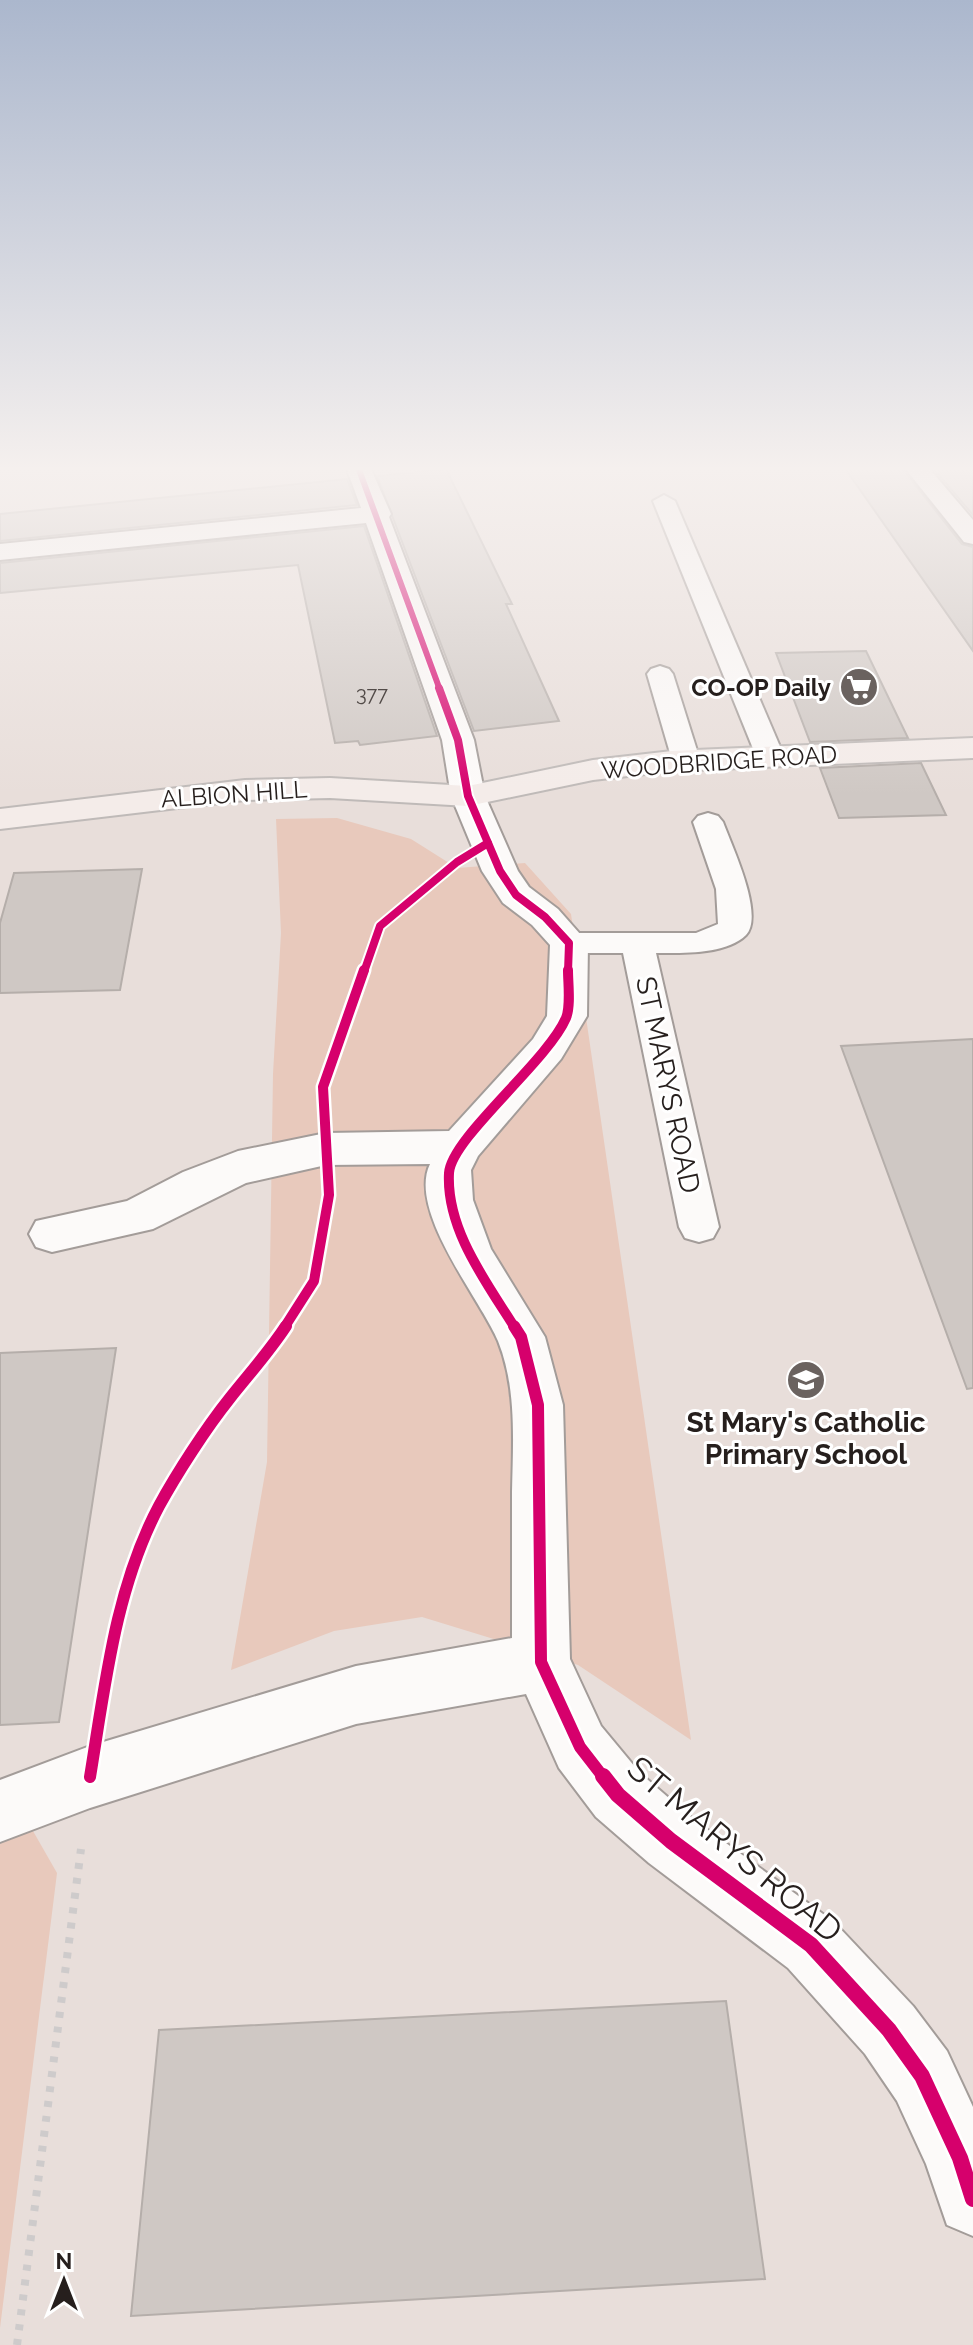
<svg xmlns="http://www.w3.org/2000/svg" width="973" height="2345" viewBox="0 0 973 2345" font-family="Raleway,sans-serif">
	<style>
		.green { fill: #e8c9bc }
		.building { fill: #cfc8c4; stroke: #b5aeaa; stroke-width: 2 }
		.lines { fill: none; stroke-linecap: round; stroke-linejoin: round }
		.service-casing { stroke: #a39c99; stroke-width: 4 }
		.minor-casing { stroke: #a39c99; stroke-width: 4 }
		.primary-casing { stroke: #bfbab8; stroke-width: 4 }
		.path { stroke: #cecbcb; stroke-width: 8; stroke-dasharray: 6 9; stroke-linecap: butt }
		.service { fill: #fcfaf9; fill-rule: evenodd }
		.minor { fill: #fcfaf9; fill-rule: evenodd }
		.primary { fill: #f4ece9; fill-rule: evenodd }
		.cycleway-far4-casing { stroke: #fff; stroke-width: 9 }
		.cycleway-far3-casing { stroke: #fff; stroke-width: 12 }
		.cycleway-far2-casing { stroke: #fff; stroke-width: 15 }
		.cycleway-far1-casing { stroke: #fff; stroke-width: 17 }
		.cycleway-casing { stroke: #fff; stroke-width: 21 }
		.cycleway-far4 { stroke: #d6006c; stroke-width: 6 }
		.cycleway-far3 { stroke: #d6006c; stroke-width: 8 }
		.cycleway-far2 { stroke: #d6006c; stroke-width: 10 }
		.cycleway-far1 { stroke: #d6006c; stroke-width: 12 }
		.cycleway { stroke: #d6006c; stroke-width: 16 }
		.labels { text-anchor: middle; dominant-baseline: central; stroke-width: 6; stroke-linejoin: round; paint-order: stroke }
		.far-number-label { font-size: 20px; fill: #524b48 }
		.far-poi-label { font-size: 24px; font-weight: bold; fill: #261f1d; stroke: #fff; text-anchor: end }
		.far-street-label { font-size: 24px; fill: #261f1d; stroke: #fff }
		.street-label { font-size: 28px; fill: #261f1d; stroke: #fff }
		.poi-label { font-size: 28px; font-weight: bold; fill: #261f1d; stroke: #fff }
		.near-street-label { font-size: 34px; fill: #261f1d; stroke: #fff }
	</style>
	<rect width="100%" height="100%" fill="#e8deda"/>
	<g class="green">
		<polygon points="337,818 411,839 457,868 525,863 571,914 691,1740 578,1665 422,1617 334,1631 231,1670 267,1462 273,1074 281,933 276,819"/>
		<polygon points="17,1803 57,1873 0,2328 0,1811"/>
	</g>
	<g class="building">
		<polygon points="844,467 901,467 962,544 973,547 973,651"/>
		<polygon points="932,467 973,467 973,515"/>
		<polygon points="446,469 512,604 506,604 559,721 474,731 377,476"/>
		<polygon points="347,479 357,505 0,541 0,514"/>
		<polygon points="364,526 437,736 360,745 358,741 335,743 298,565 0,593 0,563"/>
		<polygon points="866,651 908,738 810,742 776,653"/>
		<polygon points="921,763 946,815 839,818 820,768"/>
		<polygon points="142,869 120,990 0,993 0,923 14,873"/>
		<polygon points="973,1039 973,1388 967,1389 841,1046"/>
		<polygon points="116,1348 59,1722 0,1725 0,1353"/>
		<polygon points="726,2001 765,2279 131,2316 159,2030"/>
	</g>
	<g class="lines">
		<g class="service-casing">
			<g id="service">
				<polygon points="664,495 675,501 784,756 780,762 770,764 760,762 756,756 653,501"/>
				<polygon points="660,666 669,669 673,674 700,760 696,766 686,768 676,766 672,760 647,674 651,669"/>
				<path d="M708 813 718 816 723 822C731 844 765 915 746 935 726 955 681 953 656 953L719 1227 713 1238 699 1242 685 1238 679 1227 623 953H569L558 950 553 943 558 936 569 933H696L718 924 716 889 693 822 698 816Z"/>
			</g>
		</g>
		<g class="minor-casing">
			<g id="minor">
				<path d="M346 467H370L391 514 389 517 474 740 485 796 518 871 529 887 558 909 588 943 587 1016 561 1059 478 1156 471 1170 473 1200 491 1249 545 1337 563 1405 570 1659 601 1726 640 1773 693 1819 834 1922 913 2006 947 2051 973 2107V2236L947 2225 926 2164 897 2101 865 2054 788 1968 649 1863 596 1817 559 1768 526 1694 356 1724 90 1808 0 1842V1780L90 1746 356 1666 512 1638C512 1589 512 1541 512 1492 513 1442 517 1388 498 1341 481 1300 407 1211 430 1164L326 1165 246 1183 153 1229 52 1252 36 1247 29 1234 36 1221 127 1201 183 1172 238 1151 326 1133 449 1131 533 1039 547 1016 550 945 532 925 503 903 482 871 451 796 442 740 366 523 0 560V544L361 508Z"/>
				<polygon points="904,467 928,467 973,520 973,544 964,542"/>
			</g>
		</g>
		<g class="primary-casing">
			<polygon id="primary" points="973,738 973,758 672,771 593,780 468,806 330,798 245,800 0,829 0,809 245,780 330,778 468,786 593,760 672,751"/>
		</g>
		<polyline class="path" points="17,2345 81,1849"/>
		<use href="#service" class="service"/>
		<use href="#minor" class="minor"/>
		<use href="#primary" class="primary"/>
		<g class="cycleway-far4-casing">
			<polyline id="cycleway-far4" points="358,467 440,690"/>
		</g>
		<g class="cycleway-far3-casing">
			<g id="cycleway-far3">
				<polyline points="439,688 458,740 468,796 500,871 516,895 545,917 569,943 568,972"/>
				<polyline points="364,972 380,926 457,862 488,843"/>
			</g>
		</g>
		<g class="cycleway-far2-casing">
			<g id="cycleway-far2">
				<polyline points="284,1328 314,1281 329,1195 323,1087 364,970"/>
				<path d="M515 1328C487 1283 446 1230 449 1173 451 1138 547 1062 566 1018 571 1006 568 984 568 970"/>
			</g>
		</g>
		<g class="cycleway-far1-casing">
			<g id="cycleway-far1">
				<polyline points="514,1326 521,1337 538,1405 541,1662 580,1747 604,1778"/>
				<path d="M90 1777C105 1686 115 1589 159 1506 177 1473 206 1428 230 1398 249 1374 269 1352 286 1326"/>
			</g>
		</g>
		<g class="cycleway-casing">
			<polyline id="cycleway" points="603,1776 618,1795 671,1841 811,1945 889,2030 922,2076 960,2158 973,2199"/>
		</g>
		<use href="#cycleway-far4" class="cycleway-far4"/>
		<use href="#cycleway-far3" class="cycleway-far3"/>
		<use href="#cycleway-far2" class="cycleway-far2"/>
		<use href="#cycleway-far1" class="cycleway-far1"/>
		<use href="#cycleway" class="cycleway"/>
	</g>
	<linearGradient id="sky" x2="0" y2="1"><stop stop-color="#abb7cd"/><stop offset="0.59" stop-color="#f5f0ee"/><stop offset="1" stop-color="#f5f0ee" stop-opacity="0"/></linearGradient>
	<rect width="973" height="795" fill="url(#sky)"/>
	<defs>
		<g id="supermarket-disc" transform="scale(2)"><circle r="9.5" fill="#6a625f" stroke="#fff"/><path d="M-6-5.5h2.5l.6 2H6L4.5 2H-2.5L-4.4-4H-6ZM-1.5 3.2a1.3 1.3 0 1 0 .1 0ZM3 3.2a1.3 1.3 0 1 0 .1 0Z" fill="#fff"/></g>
		<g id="school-disc" transform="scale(2)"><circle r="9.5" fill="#6a625f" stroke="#fff"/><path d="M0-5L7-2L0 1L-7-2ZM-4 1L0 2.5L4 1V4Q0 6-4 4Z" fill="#fff"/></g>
	</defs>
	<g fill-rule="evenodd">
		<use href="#supermarket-disc" x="859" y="687"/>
		<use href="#school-disc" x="806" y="1380"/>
	</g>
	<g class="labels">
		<g class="far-number-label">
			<text x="372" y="694">377</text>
		</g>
		<g class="far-poi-label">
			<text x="831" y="687">CO-OP Daily</text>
		</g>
		<g class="far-street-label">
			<text transform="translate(719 762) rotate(-4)">WOODBRIDGE ROAD</text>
			<text transform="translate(234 794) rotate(-4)">ALBION HILL</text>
		</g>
		<g class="street-label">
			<text transform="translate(668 1085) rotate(78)">ST MARYS ROAD</text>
		</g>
		<g class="poi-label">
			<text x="806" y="1422">St Mary's Catholic<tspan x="806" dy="32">Primary School</tspan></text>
		</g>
		<g class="near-street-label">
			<text transform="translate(735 1849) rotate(40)">ST MARYS ROAD</text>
		</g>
	</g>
	<g transform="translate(64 2281)" stroke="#ffffff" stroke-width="6" paint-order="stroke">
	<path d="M0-6L14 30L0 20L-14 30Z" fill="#261f1d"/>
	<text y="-12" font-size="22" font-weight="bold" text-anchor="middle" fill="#261f1d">N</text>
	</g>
</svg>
